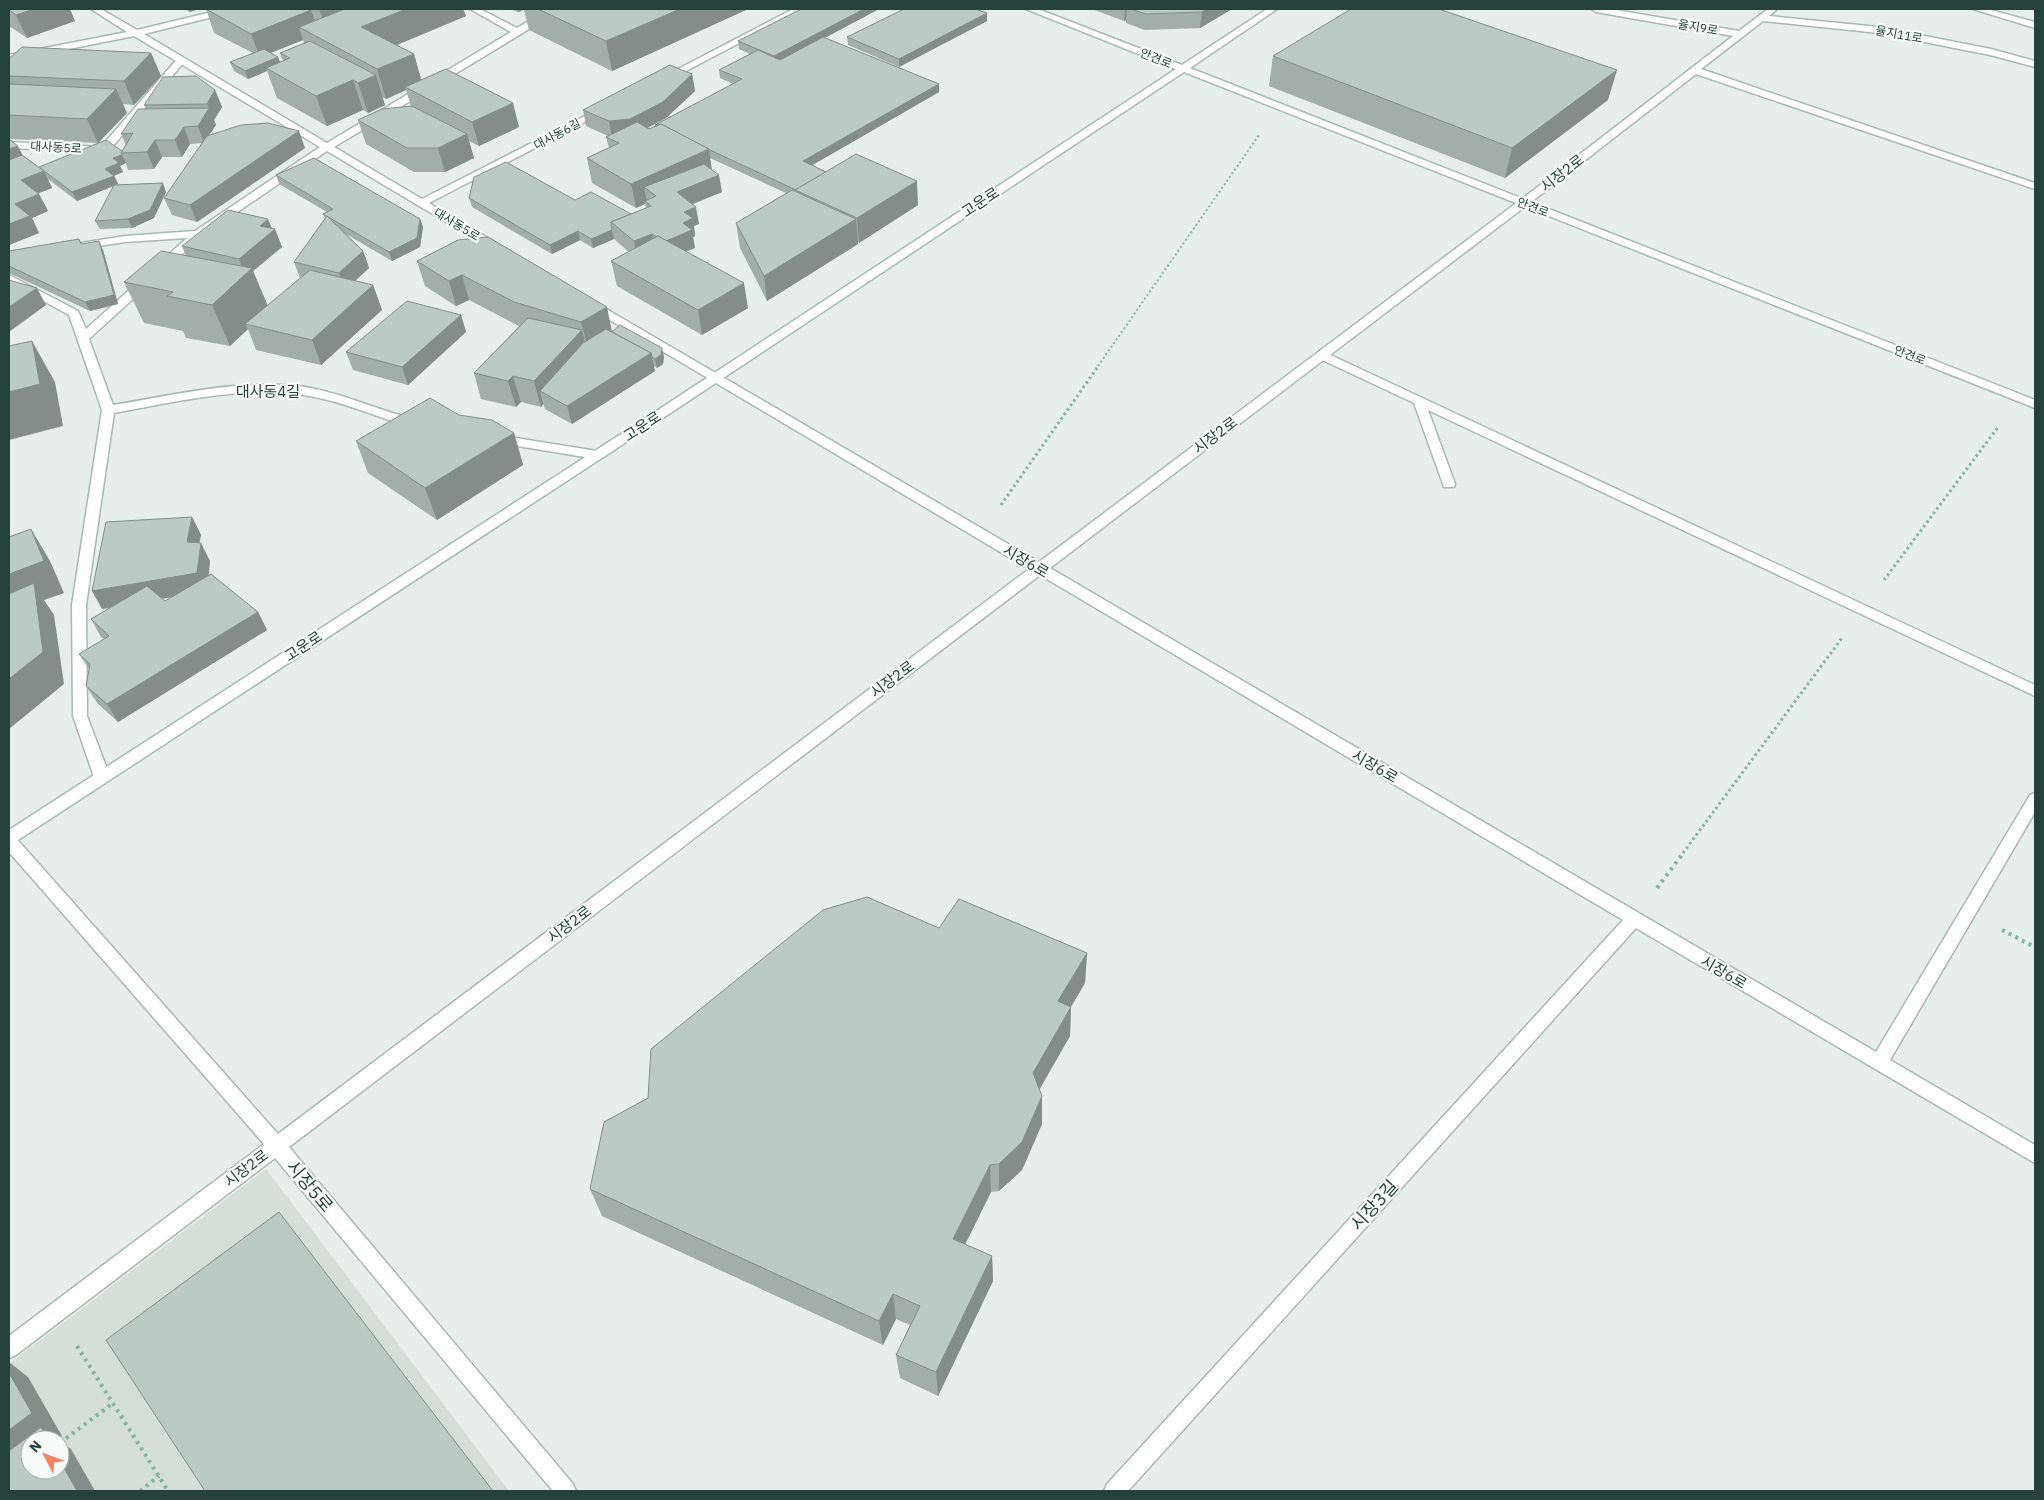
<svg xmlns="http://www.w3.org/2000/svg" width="2044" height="1500" viewBox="0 0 2044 1500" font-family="'IBM Plex Sans','Noto Sans KR',sans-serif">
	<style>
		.built { fill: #d4dfda; fill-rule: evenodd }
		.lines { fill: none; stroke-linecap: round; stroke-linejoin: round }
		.lane-casing { stroke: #a8b8b2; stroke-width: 3 }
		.street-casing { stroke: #a8b8b2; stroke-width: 3 }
		.secondary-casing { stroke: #a4bbb3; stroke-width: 3 }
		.path-far2 { stroke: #86b3a5; stroke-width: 2; stroke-dasharray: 2 2.5; stroke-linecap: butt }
		.path-far1 { stroke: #86b3a5; stroke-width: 3; stroke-dasharray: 2.5 3; stroke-linecap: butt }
		.path { stroke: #86b3a5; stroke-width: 4; stroke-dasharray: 3 4.5; stroke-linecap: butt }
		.lane { fill: #fff; fill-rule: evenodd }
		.street { fill: #fff; fill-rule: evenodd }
		.secondary { fill: #fff; fill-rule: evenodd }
		.wall { fill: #a1aea9; fill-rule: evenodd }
		.shaded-wall { fill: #838d89 }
		.building { fill: #bbcac4; stroke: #838d89 }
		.labels { text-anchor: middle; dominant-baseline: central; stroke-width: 4.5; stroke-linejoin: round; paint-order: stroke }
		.far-street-label { font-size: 12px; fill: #24423a; stroke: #f7fbf9 }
		.street-label { font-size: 15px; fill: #24423a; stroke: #f7fbf9 }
		.near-street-label { font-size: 18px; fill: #24423a; stroke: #f7fbf9 }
	</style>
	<rect width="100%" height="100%" fill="#e6efeb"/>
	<path class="built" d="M266 1169 509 1491H9V1364ZM30 1440H60V1470H30Z"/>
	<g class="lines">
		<g class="lane-casing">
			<g id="lane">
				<polygon points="181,57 186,60 184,62 108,152 9,148 9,142 101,147 178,58"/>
				<polygon points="1322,351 2035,685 2035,696 1428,410 1455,484 1454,487 1444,487 1414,403 1318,358 1316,355"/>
			</g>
		</g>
		<g class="street-casing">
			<g id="street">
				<path d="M91 9H101L137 30 224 9H238L237 11 144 34 327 143 511 32 470 9H480L517 28 549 9H559L521 34 334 147 422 199 600 108H606L608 110 429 203 501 246 502 248 501 250H493L327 151 202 236 89 339 113 405C175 395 241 378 305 387 343 393 380 411 417 420L419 423 413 427C380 419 348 403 314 397 248 384 179 401 114 413L86 605 87 716 110 777 107 781 102 783 97 781 94 777 73 716 72 605 102 410 69 315 9 282V275L78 311 86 329 187 238 125 242 79 249 75 248 74 246 75 244 125 236 195 231 320 147 134 36 9 61V55L127 32Z"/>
				<polygon points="793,9 804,9 667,81 661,81 659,79"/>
				<polygon points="1592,9 1610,9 1739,31 1768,9 1777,9 1769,16 1879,27 1991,49 2035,61 2035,67 1990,55 1879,33 1763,21 1701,69 2035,183 2035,189 1696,74 1543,193 1050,568 1876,1052 2030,795 2035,793 2035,812 1890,1060 2035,1145 2035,1163 1636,928 1128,1491 1104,1491 1107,1484 1623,920 1040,575 289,1147 573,1484 576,1491 553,1491 275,1158 16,1355 9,1358 9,1336 264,1144 9,852 9,835 15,837 278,1134 1029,569 588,307 586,305 588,303 596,303 1039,562 1535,189 1733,36 1596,12"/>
				<polygon points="1973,9 1987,9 2035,22 2035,28"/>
				<polygon points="497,435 597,451 603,455 597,459 493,442 491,439 493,436"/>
			</g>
		</g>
		<g class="secondary-casing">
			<polygon id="secondary" points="1026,9 1038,9 1182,65 1267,9 1277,9 1190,68 2035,400 2035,408 1184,72 663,418 15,842 9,844 9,830 655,412 1176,69"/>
		</g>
		<polyline class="path-far2" points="1098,366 1259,135"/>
		<g class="path-far1">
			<polyline points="1001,505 1099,365"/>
			<polyline points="1884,580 1998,427"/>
			<polyline points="1683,853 1842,638"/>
		</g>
		<g class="path">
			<polyline points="1657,888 1684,852"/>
			<polyline points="2002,930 2035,947"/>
			<polyline points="77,1346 168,1491"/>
			<polyline points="60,1443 113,1403"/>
			<polyline points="140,1491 159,1476"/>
		</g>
		<use href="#lane" class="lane"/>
		<use href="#street" class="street"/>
		<use href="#secondary" class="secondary"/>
	</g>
	<g class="wall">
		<polygon points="9,9 75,21 27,38 9,26"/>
		<polygon points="184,9 199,9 190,12"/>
		<path d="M206 9H463L466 16 397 45 414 54 421 80 519 127 479 146 469 141 474 158 445 172H414L366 144 358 120 411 106 406 90 386 99 382 97 385 105 368 113 363 110 327 126 277 98 267 71 248 79 234 71 230 62 253 53 214 33ZM303 40 304 43 280 53 283 61 280 62 278 57 271 53Z"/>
		<polygon points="510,9 748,9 612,71 529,30 524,10 518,12"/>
		<polygon points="879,9 825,38 939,92 812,165 826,172 918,205 859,243 858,242 858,244 767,301 740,248 736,223 786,193 710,158 712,170 722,192 693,204 699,224 694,226 695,236 693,237 695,248 686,251 748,308 702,335 617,286 611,261 629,252 614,239 593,248 580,240 552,254 472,207 469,198 631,214 646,208 645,204 636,208 592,183 587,158 609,148 606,137 608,136 586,126 583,110 692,74 695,91 666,118 648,128 649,129 655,126 655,125 733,84 720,78 719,70 750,54 739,49 738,41"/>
		<polygon points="1092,9 1232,9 1200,28 1145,30 1126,23 1126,20 1124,21"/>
		<polygon points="987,21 899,67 848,45 847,37"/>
		<polygon points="151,53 161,76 134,105 123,104 127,113 98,143 9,139 23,156 39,167 122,151 126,145 121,134 146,109 144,105 215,90 222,107 214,120 216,125 209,135 305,148 197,222 172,215 164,198 202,143 190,144 182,157 162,157 154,169 128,170 126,163 120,166 123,172 114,175 118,184 116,185 166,192 154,218 132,228 100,229 95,221 114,186 77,201 48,179 52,188 38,193 48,211 32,218 39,233 9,245 9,59"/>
		<polygon points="1273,56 1608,100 1505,178 1269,86"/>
		<polygon points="276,175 420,219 423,227 420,247 392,261 346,234 363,251 369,268 355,281 373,285 382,310 321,365 256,350 248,329 230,346 186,338 183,331 144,323 124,282 186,256 182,246 275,229 282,247 253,271 268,306 300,278 294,262 325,218 323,214 327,212 279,184"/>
		<polygon points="79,239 81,244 99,241 103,250 118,304 90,311 9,273 9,251"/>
		<polygon points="458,240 612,332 664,357 663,364 657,368 654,366 655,371 572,424 545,409 543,404 541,407 521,402 516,407 481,399 474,373 519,326 469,300 456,306 425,286 417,261"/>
		<polygon points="461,315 466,332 408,385 353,370 346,352"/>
		<polygon points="459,415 514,433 523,465 437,520 368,473 356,441"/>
		<path d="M192 517 201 535 199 543 210 561 208 576 258 612 267 630 118 722 98 704 86 686 89 669 79 654 104 639 101 637 91 619 110 608 102 609ZM172 597 165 601 162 599Z"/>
		<polygon points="939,928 1087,953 1085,983 1071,1007 1070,1036 1039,1089 1042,1124 1022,1170 999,1191 991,1192 965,1244 992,1256 993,1281 938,1396 900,1378 896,1355 910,1325 896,1319 883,1345 602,1216 590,1189 648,1098"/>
	</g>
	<g class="shaded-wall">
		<polygon points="34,9 70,9 75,21 27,38 16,15"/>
		<polygon points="188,9 199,9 190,12"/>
		<polygon points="319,9 373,9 326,28"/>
		<polygon points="406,9 463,9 466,16 370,56 361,27"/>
		<polygon points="517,9 524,9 524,10 518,12"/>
		<polygon points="680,9 748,9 612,71 606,41"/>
		<polygon points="864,9 879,9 775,64 774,56"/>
		<polygon points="1125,9 1127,9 1126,20 1124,21"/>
		<polygon points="1206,9 1232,9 1200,28 1202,12"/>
		<polygon points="311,10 319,33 299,27 303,40 260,57 251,34"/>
		<polygon points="987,13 987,21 899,67 899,59"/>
		<polygon points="151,53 161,76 134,105 124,81"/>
		<polygon points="414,54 422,83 405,87 406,90 386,99 377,69"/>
		<polygon points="278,57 281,65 266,68 267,71 248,79 245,71"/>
		<polygon points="1617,70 1608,100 1505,178 1512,148"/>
		<polygon points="692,74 695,91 666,118 633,135 612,138 609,121"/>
		<polygon points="376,75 385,105 368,113 358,83"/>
		<polygon points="353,80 363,110 327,126 316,96"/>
		<polygon points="939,84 939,92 804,170 803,161"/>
		<polygon points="116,89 127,113 98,143 87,119"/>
		<polygon points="215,90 222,107 214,120 216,125 204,143 198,126 209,108 207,104"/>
		<polygon points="513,103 519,127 479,146 472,122"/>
		<polygon points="184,127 190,144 182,157 175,140"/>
		<polygon points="299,131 305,148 197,222 190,205"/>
		<polygon points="467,134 474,158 445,172 438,148"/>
		<polygon points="155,140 162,157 154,169 147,152"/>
		<polygon points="18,146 30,170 9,179 9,149"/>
		<polygon points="709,149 712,173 656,196 644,187 647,203 645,201 645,204 636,208 631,184"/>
		<polygon points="122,155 126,163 120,166 123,172 109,178 105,169 113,158"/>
		<polygon points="44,171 52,188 29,197 21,180"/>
		<polygon points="719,175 722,192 680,209 677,192"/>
		<polygon points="114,176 118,184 77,201 72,192"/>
		<polygon points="917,181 918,205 859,243 857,218"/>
		<polygon points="163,183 166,192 154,218 132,228 128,219"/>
		<polygon points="39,194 48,211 32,218 39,233 9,245 9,224 15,204"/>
		<polygon points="696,207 699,224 694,226 695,236 693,237 695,248 666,259 663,242 684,212"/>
		<polygon points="268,219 273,231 275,229 282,247 253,271 269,309 245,324 248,329 230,346 212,305 245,274 239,259 260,226"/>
		<polygon points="420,219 423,227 420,247 392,261 389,252"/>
		<polygon points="856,219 858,244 767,301 764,276"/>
		<polygon points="612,230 614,239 593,248 591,239"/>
		<polygon points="578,231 580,240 552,254 550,245"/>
		<polygon points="652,234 656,251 637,259 634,241"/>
		<polygon points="99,241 103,250 118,304 90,311 85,302"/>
		<polygon points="363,251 369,268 345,290 339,273"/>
		<polygon points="462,275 469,300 456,306 449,281"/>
		<polygon points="744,283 748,308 702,335 698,310"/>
		<polygon points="373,285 382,310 321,365 312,340"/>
		<polygon points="37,288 46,305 9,332 9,307"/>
		<polygon points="607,307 612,332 588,348 581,322"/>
		<polygon points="461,315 466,332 408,385 402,367"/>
		<polygon points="582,330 588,355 540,391 543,404 541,407 534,381"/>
		<polygon points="32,341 55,382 63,426 9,440 9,392"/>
		<polygon points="662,348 664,357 663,364 657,368 655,359"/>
		<polygon points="651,353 655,371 572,424 567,406"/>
		<polygon points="513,376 521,402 516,407 508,381"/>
		<polygon points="514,433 523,465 437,520 425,488"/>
		<polygon points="192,517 201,535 196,560 187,542"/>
		<polygon points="31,529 50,561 64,593 44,600 54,615 64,684 9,729 9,574"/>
		<polygon points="201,543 210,561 207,591 102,609 92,591"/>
		<polygon points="258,612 267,630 118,722 107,704"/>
		<polygon points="1087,953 1085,983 1057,1030 1058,1001"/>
		<polygon points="1071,1007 1070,1036 1033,1101 1033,1073"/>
		<polygon points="1042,1096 1042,1124 1022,1170 999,1191 999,1164"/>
		<polygon points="990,1165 991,1192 955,1265 953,1239"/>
		<polygon points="992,1256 993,1281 938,1396 936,1372"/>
		<polygon points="893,1294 896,1319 883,1345 879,1321"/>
		<polygon points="9,1362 28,1377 62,1436 57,1439 58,1440 30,1440 9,1475"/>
		<polygon points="60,1442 71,1449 95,1491 77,1491 60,1461"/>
	</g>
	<g class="building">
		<polygon points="9,9 34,9 16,15 9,10"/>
		<polygon points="206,9 308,9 311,10 251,34"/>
		<polygon points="345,9 406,9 361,27 414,54 377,69 299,27"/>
		<polygon points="538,9 680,9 606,41"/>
		<polygon points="801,9 864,9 774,56 738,41"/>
		<polygon points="904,9 975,9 987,13 899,59 847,37"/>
		<polygon points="1131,9 1206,9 1202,12 1146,14"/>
		<polygon points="1351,9 1439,9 1617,70 1512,148 1273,56"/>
		<polygon points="823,37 939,84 803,161 826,172 796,190 708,149 661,124 657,125 655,125 742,79 719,70 758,50 780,60"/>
		<polygon points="310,41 376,75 358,83 353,80 316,96 266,68 290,58 280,53"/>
		<polygon points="22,47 151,53 124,81 9,76 9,59"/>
		<polygon points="264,49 278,57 245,71 230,62"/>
		<polygon points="670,65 692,74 663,102 630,119 609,121 583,110"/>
		<polygon points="446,69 513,103 472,122 405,87"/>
		<polygon points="196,76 215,90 207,104 144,105 163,77"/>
		<polygon points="9,84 116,89 87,119 9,115"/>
		<polygon points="412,106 467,134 438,148 407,148 358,120 382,109"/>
		<polygon points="209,108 198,126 184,127 175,140 155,140 147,152 121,153 133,133 121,134 138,109"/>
		<polygon points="637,122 649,129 661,124 709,149 631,184 587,158 619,143 606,137"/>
		<polygon points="268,123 299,131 190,205 164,198 207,136 241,125"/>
		<polygon points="9,139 18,146 9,149"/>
		<polygon points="106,140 122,151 121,153 122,155 113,158 119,163 105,169 114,176 72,192 39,167"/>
		<polygon points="856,154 917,181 857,218 795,190"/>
		<polygon points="22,155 44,171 21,180 39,194 15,204 30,216 9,224 9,160"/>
		<polygon points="314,158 420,219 417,238 389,252 323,214 333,209 276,175"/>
		<polygon points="506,162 575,200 591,192 631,214 611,222 612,230 591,239 578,231 550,245 469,198 474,177"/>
		<polygon points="704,164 719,175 677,192 696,207 684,212 693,218 683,223 692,230 666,241 658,236 657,237 652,234 634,241 611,222 651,206 645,201 656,196 644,187"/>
		<polygon points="163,183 150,210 128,219 95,221 114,185"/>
		<polygon points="792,190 856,219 764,276 736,223"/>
		<polygon points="228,210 268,219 260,226 275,229 239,259 182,246"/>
		<polygon points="327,216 363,251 339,273 294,262"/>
		<polygon points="658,236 744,283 698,310 611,261"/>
		<polygon points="488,237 607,307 581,322 514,302 462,275 449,281 417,261 458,240"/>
		<polygon points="79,239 81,244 99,241 114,295 85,302 9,266 9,251"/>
		<polygon points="161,251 252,268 212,305 167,296 173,292 124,282"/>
		<polygon points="310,270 373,285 312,340 245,324"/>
		<polygon points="9,280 37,288 9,307"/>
		<polygon points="407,301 461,315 402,367 346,352"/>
		<polygon points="528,318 582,330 534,381 513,376 508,381 474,373"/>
		<polygon points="620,325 662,348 661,355 655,359 652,357 651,353 612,332"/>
		<polygon points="606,329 651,353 567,406 540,391 583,343"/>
		<polygon points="32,341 40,384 9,392 9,346"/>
		<polygon points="430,398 459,415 492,420 514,433 425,488 356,441"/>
		<polygon points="192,517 187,542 201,543 197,573 92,591 106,522"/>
		<polygon points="31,529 44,561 9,574 9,537"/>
		<polygon points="211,574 258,612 107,704 86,686 90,664 79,654 109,636 91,619 147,586 165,601"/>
		<polygon points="34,583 43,652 9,679 9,594"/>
		<polygon points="867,897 939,928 959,899 1087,953 1058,1001 1071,1007 1033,1073 1042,1096 1022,1142 999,1164 990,1165 953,1239 992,1256 936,1372 896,1355 920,1306 893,1294 879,1321 590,1189 604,1122 648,1098 651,1049 823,910"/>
		<polygon points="279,1212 493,1491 205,1491 106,1340"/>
		<polygon points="9,1373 32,1413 9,1430"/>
		<polygon points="41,1427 48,1440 30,1440 30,1470 60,1470 60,1461 77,1491 9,1491 9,1451"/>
	</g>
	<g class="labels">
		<g class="far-street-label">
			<text transform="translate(1698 27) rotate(10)">율지9로</text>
			<text transform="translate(1899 34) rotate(10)">율지11로</text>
			<text transform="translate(1156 58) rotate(22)">안견로</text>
			<text transform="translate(557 134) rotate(-28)">대사동6길</text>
			<text transform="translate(56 147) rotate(3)">대사동5로</text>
			<text transform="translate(1533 207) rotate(21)">안견로</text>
			<text transform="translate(457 224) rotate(31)">대사동5로</text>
			<text transform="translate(1910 355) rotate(21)">안견로</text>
		</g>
		<g class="street-label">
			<text transform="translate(1562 173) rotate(-38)">시장2로</text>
			<text transform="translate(980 202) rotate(-33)">고운로</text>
			<text x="268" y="391">대사동4길</text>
			<text transform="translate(642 426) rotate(-33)">고운로</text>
			<text transform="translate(1215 435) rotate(-37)">시장2로</text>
			<text transform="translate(1026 561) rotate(30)">시장6로</text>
			<text transform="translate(303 646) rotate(-33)">고운로</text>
			<text transform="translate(892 679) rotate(-37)">시장2로</text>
			<text transform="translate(1375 766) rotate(30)">시장6로</text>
			<text transform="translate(569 924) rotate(-37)">시장2로</text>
			<text transform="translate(1724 972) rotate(30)">시장6로</text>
			<text transform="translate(246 1168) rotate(-37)">시장2로</text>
		</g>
		<g class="near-street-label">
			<text transform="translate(310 1186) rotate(50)">시장5로</text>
			<text transform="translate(1374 1205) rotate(-48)">시장3길</text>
		</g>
	</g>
	<rect width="2044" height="1500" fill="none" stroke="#24423a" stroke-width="20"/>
	<g transform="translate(45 1455) rotate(311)"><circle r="24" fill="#f7fbf9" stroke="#a3b1ad"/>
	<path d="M0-4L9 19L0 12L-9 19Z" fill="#f4845f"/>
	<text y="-8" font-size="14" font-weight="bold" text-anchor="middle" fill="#24423a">N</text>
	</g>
</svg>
